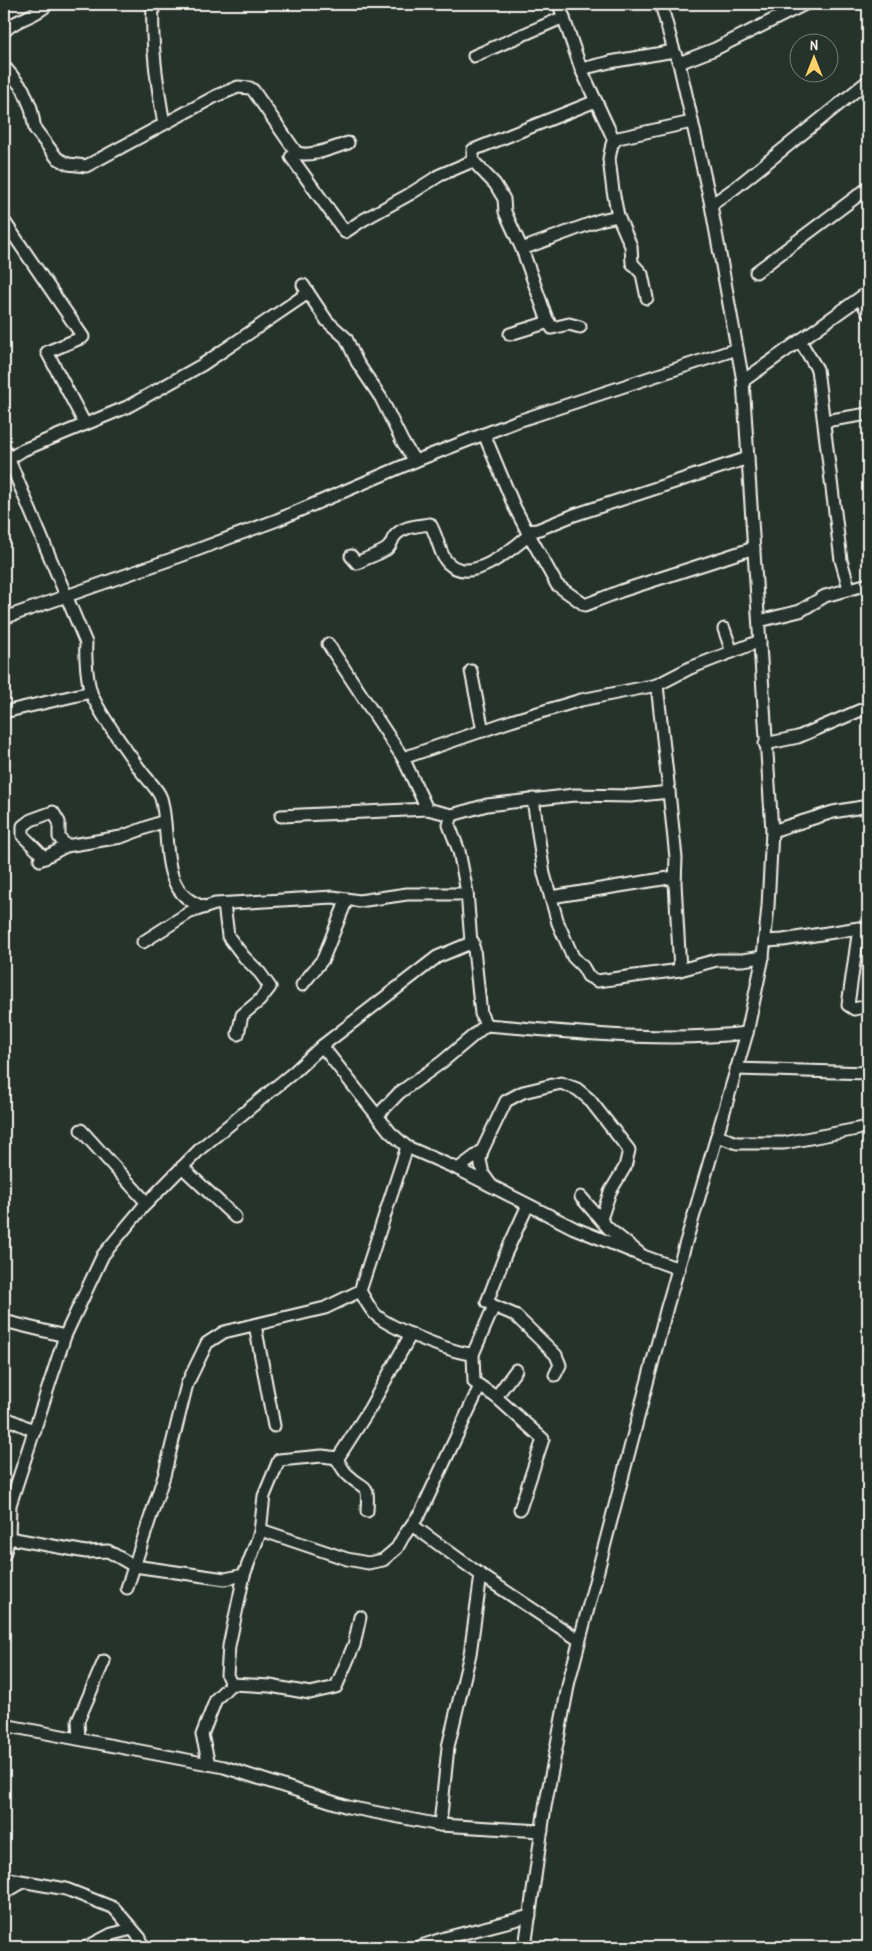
<svg xmlns="http://www.w3.org/2000/svg" width="872" height="1951" viewBox="0 0 872 1951" font-family="'Patrick Hand',sans-serif">
	<style>
		.lines { fill: none; stroke-linecap: round; stroke-linejoin: round }
		.minor-casing { stroke: #f4f1e8; stroke-width: 15 }
		.minor { stroke: #26332d; stroke-width: 11 }
	</style>
	<rect width="100%" height="100%" fill="#26332d"/>
	<filter id="ink" filterUnits="userSpaceOnUse"><feTurbulence type="fractalNoise" baseFrequency=".02" numOctaves="2"/><feDisplacementMap in="SourceGraphic" scale="10" xChannelSelector="R" yChannelSelector="G"/><feConvolveMatrix kernelMatrix="1 2 1 2 8 2 1 2 1" color-interpolation-filters="sRGB"/></filter>
	<g filter="url(#ink)">
		<g class="lines">
			<g class="minor-casing">
				<g id="minor">
					<path d="M153 4C151 45 157 84 164 124"/>
					<polyline points="559,4 581,69 610,62 674,51"/>
					<path d="M4 32C15 18 35 18 48 4"/>
					<polyline points="474,56 564,17"/>
					<polyline points="679,63 715,49 805,4"/>
					<path d="M4 66 23 89 31 108 35 129 57 158 68 164 86 166 92 163 216 96 238 87 250 88 253 90 296 152C308 159 335 147 348 143"/>
					<polyline points="581,69 614,140"/>
					<polyline points="291,157 345,232 363,220 410,194 440,175 473,161"/>
					<polyline points="711,205 735,188 868,81"/>
					<polyline points="4,221 83,337 47,352 85,424"/>
					<polyline points="522,249 600,220 618,216"/>
					<polyline points="756,272 868,188"/>
					<polyline points="303,285 327,321 346,338 357,362 381,398 402,441 415,461"/>
					<polyline points="647,298 642,274 632,263 631,246 618,216 613,191 609,159 612,144 618,138 692,122"/>
					<polyline points="860,298 868,313"/>
					<polyline points="580,327 569,324 552,328 547,319 522,249 505,212 504,199 495,184 473,161 473,150 596,101"/>
					<polyline points="510,334 549,322"/>
					<polyline points="800,341 817,369 841,560 849,588"/>
					<polyline points="743,381 868,292"/>
					<polyline points="825,421 868,414"/>
					<polyline points="484,434 514,506 527,531 537,530 574,515 748,458"/>
					<path d="M4 448 86 643C85 656 87 680 91 693 100 715 126 750 141 771 147 779 158 789 161 798 172 836 156 894 205 907"/>
					<polyline points="4,462 23,450 127,407 202,365 308,293"/>
					<polyline points="527,531 557,585 585,605 621,591 754,548"/>
					<path d="M351 556 357 563C366 558 377 555 385 550 391 547 391 542 394 537 402 526 418 526 430 524 437 534 440 556 448 563 471 585 511 550 529 535"/>
					<polyline points="4,618 186,554 277,520 415,461 515,422 737,349"/>
					<polyline points="759,621 800,611 825,596 868,584"/>
					<polyline points="724,629 732,652"/>
					<polyline points="328,644 403,758"/>
					<polyline points="471,671 483,731"/>
					<polyline points="657,685 690,668 760,641"/>
					<polyline points="4,712 91,692"/>
					<polyline points="765,744 798,737 868,707"/>
					<polyline points="533,799 544,874 558,923 573,957 583,967 588,976 597,981 680,970"/>
					<polyline points="452,815 427,809 403,758 511,721 581,700 657,685 669,792"/>
					<polyline points="281,816 427,809"/>
					<polyline points="772,831 833,812 868,806"/>
					<polyline points="45,858 23,836 23,826 31,820 53,812 59,822 59,837 66,846"/>
					<polyline points="40,860 66,846 121,837 164,821"/>
					<polyline points="551,897 675,877"/>
					<polyline points="224,904 228,936 244,957 260,973 270,987 259,1001 242,1015 238,1034"/>
					<polyline points="765,941 783,940 859,928 848,1005 854,1009 868,1006"/>
					<polyline points="143,942 190,912 215,904 333,897 359,901 407,894 467,894"/>
					<polyline points="302,985 323,959 347,899"/>
					<polyline points="486,1025 481,1014 474,949 471,942 467,892 459,851 449,825 452,815 487,805 574,795 631,796 669,792 676,858 675,883 680,970 717,960 742,960 763,957"/>
					<polyline points="322,1046 390,1132 407,1147 458,1169 574,1228 643,1256"/>
					<polyline points="736,1069 868,1073"/>
					<path d="M377 1116 399 1093 442 1062 486 1025C573 1032 659 1043 747 1033"/>
					<polyline points="81,1130 147,1203"/>
					<polyline points="717,1136 737,1143 784,1143 868,1127"/>
					<polyline points="182,1167 235,1217"/>
					<polyline points="458,1169 482,1151"/>
					<polyline points="491,1185 483,1174 480,1160 482,1151 506,1101 523,1092 561,1083 577,1089 589,1099 629,1150 625,1167 610,1192 601,1219"/>
					<polyline points="581,1197 608,1228 643,1256 679,1269"/>
					<path d="M360 1291C365 1299 369 1308 375 1314 387 1327 455 1354 473 1354L474 1382 496 1397 543 1439 520 1509"/>
					<polyline points="494,1306 515,1315 556,1355 560,1365 555,1375"/>
					<polyline points="4,1321 65,1336"/>
					<polyline points="255,1325 274,1426"/>
					<polyline points="473,1354 494,1306 487,1302 505,1255 528,1205"/>
					<polyline points="496,1397 516,1370"/>
					<polyline points="4,1417 35,1431"/>
					<path d="M336 1458C340 1463 343 1471 348 1475 366 1492 369 1481 367 1511"/>
					<polyline points="412,1525 481,1575 579,1640"/>
					<polyline points="260,1532 264,1496 279,1460 322,1456 338,1458 370,1408 411,1334"/>
					<polyline points="9,1538 86,1552 108,1551 134,1566 225,1579 244,1575"/>
					<polyline points="4,1555 9,1538 10,1505 65,1336 103,1255 143,1207 201,1148 294,1072 322,1046 437,957 473,942"/>
					<polyline points="127,1588 164,1476 187,1384 207,1343 224,1332 325,1308 360,1291 407,1147"/>
					<polyline points="231,1684 227,1675 229,1646 244,1575 261,1530 347,1559 368,1563 383,1560 397,1548 403,1537 421,1512 480,1386"/>
					<polyline points="4,1725 224,1767 348,1807 440,1825 542,1831"/>
					<polyline points="79,1738 78,1721 104,1661"/>
					<polyline points="209,1764 202,1735 216,1699 231,1684 270,1686 310,1693 336,1687 354,1645 360,1617"/>
					<polyline points="440,1825 448,1747 470,1654 481,1575"/>
					<polyline points="4,1878 66,1889 114,1908 140,1938 144,1947"/>
					<polyline points="4,1893 23,1882"/>
					<polyline points="87,1947 112,1934 132,1929"/>
					<polyline points="418,1947 445,1938 530,1916"/>
					<polyline points="525,1947 545,1807 569,1681 667,1307 747,1033 763,957 768,906 772,831 743,381 711,205 679,63 674,51 661,4"/>
				</g>
			</g>
			<use href="#minor" class="minor"/>
		</g>
	</g>
	<rect width="872" height="1951" fill="none" stroke="#26332d" stroke-width="20"/>
	<rect x="10" y="10" width="852" height="1931" fill="none" stroke="#f4f1e8" stroke-width="2" filter="url(#ink)"/>
	<g transform="translate(814 58)"><circle r="24" fill="#26332d" stroke="#787f78"/>
	<path d="M0-4L9 19L0 12L-9 19Z" fill="#ffd166"/>
	<text y="-8" font-size="14" font-weight="bold" text-anchor="middle" fill="#f4f1e8">N</text>
	</g>
</svg>
